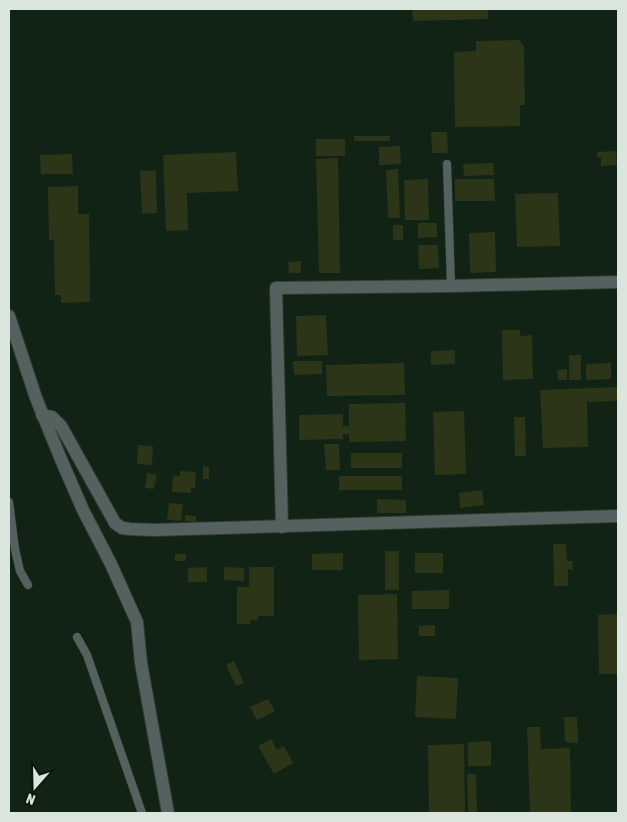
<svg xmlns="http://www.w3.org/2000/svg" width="627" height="822" viewBox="0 0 627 822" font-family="'Asap Condensed',sans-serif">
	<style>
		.building { fill: #2c3517 }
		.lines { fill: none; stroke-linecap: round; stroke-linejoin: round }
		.lane-casing { stroke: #2d3e31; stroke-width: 9 }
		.street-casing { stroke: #2d3e31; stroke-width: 14 }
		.lane { stroke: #55615e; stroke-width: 8 }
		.street { stroke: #55615e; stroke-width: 12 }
	</style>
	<rect width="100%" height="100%" fill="#112315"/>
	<g class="building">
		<polygon points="412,9 488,9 488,19 413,21"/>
		<polygon points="519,40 524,46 525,105 520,105 520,126 455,127 454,52 476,51 476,41"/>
		<polygon points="431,132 447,132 448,153 432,153"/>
		<rect x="354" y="136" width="36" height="5"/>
		<rect x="316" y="139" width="29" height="17"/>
		<polygon points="400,146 401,164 379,165 379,147"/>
		<polygon points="616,151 617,165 601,166 601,157 597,157 597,152"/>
		<polygon points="236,152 238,191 187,193 188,230 166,231 163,155"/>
		<polygon points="72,154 73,174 41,174 40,155"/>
		<polygon points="338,158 340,273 319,273 316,159"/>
		<polygon points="493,163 494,175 464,176 463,164"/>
		<polygon points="398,169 400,218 388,218 386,170"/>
		<polygon points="156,170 157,213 142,214 140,171"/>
		<polygon points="428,179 429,220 405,220 404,180"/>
		<polygon points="455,179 494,179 495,201 455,201"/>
		<polygon points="78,186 78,214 89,214 90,302 61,303 61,295 55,295 54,240 49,240 48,187"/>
		<polygon points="558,193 560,246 517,247 515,194"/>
		<polygon points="418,223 437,223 437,237 418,238"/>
		<rect x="393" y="225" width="10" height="15"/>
		<polygon points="495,232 496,272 470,273 469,233"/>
		<polygon points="418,245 438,245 439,268 419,269"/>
		<polygon points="301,261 301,273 289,273 288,262"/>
		<polygon points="326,315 328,355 297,356 296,316"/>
		<polygon points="502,330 520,330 520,336 532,335 533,379 503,380"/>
		<polygon points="455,350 455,364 431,365 431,351"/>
		<rect x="569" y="355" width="12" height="25"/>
		<polygon points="293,361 322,361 322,374 294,375"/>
		<polygon points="404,363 405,395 327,396 326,365"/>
		<polygon points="611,363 611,379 586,380 586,364"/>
		<polygon points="567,369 567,380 558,380 557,370"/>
		<polygon points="618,387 618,401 587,402 588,447 543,448 540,390"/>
		<polygon points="405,403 406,441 349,442 349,434 343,434 343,439 299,440 299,415 343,414 343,426 349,426 349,404"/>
		<polygon points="464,411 466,474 435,475 433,412"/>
		<polygon points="514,417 525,417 526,456 515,456"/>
		<polygon points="324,444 339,444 340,470 326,470"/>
		<polygon points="138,445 153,446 152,465 137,464"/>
		<rect x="351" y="453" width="51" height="15"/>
		<polygon points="203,466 209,467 209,479 203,479"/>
		<polygon points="180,471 196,472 195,488 191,488 191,493 172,492 173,475 180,476"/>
		<polygon points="147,473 157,475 154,489 145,488"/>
		<rect x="339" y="476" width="63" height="14"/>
		<polygon points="482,490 484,505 460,508 459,493"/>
		<polygon points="377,499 406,500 406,513 377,513"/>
		<polygon points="169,503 183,504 181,521 167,520"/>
		<polygon points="185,515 196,516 196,522 185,521"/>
		<polygon points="553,544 566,544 567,561 572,561 573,570 568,569 568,586 554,586"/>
		<rect x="385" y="551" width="14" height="39"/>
		<polygon points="343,553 343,570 312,570 312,554"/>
		<rect x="415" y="553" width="28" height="20"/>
		<rect x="175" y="554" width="11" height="7"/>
		<polygon points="207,567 207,582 188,582 188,568"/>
		<polygon points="224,567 244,568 244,581 224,580"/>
		<polygon points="249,567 274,567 274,616 258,616 258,620 250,620 250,624 237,624 237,587 249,587"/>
		<polygon points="449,590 449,609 412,609 412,591"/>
		<polygon points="397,594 398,659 359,660 358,595"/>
		<polygon points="617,614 618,674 599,674 598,615"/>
		<polygon points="435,625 435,636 419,636 419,626"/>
		<polygon points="234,661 244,683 236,686 226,665"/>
		<polygon points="417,676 458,678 456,719 415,717"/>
		<polygon points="268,699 275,711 257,720 250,707"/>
		<polygon points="564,717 577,717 578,743 565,742"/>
		<polygon points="527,727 540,727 541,749 570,748 571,813 530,813"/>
		<polygon points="271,739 277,750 284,746 293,763 274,774 258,746"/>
		<polygon points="491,741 491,766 468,766 468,742"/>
		<polygon points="464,744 465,813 429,813 428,745"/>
		<polygon points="467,774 476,774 477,813 468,813"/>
	</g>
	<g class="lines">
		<g class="lane-casing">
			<g id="lane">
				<polyline points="447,164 451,286"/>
				<polyline points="9,502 15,549 20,571 28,585"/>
				<polyline points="77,637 87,655 142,813"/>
			</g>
		</g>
		<g class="street-casing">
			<g id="street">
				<polyline points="9,316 36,398 60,457 83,510 110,562 137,622 141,663 168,813"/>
				<polyline points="42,415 52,417 61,426 115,523 122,528 130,529 153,530 618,516"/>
				<polyline points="282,527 276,288 451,286 618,282"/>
			</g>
		</g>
		<use href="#lane" class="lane"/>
		<use href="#street" class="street"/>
	</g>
	<rect width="627" height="822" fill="none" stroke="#dae6dd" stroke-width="20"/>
	<g transform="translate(35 787) rotate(200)" stroke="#08190d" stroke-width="4" paint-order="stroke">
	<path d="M0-4L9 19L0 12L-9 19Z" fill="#dae6dd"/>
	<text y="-8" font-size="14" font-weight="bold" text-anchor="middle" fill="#dae6dd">N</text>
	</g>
</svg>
